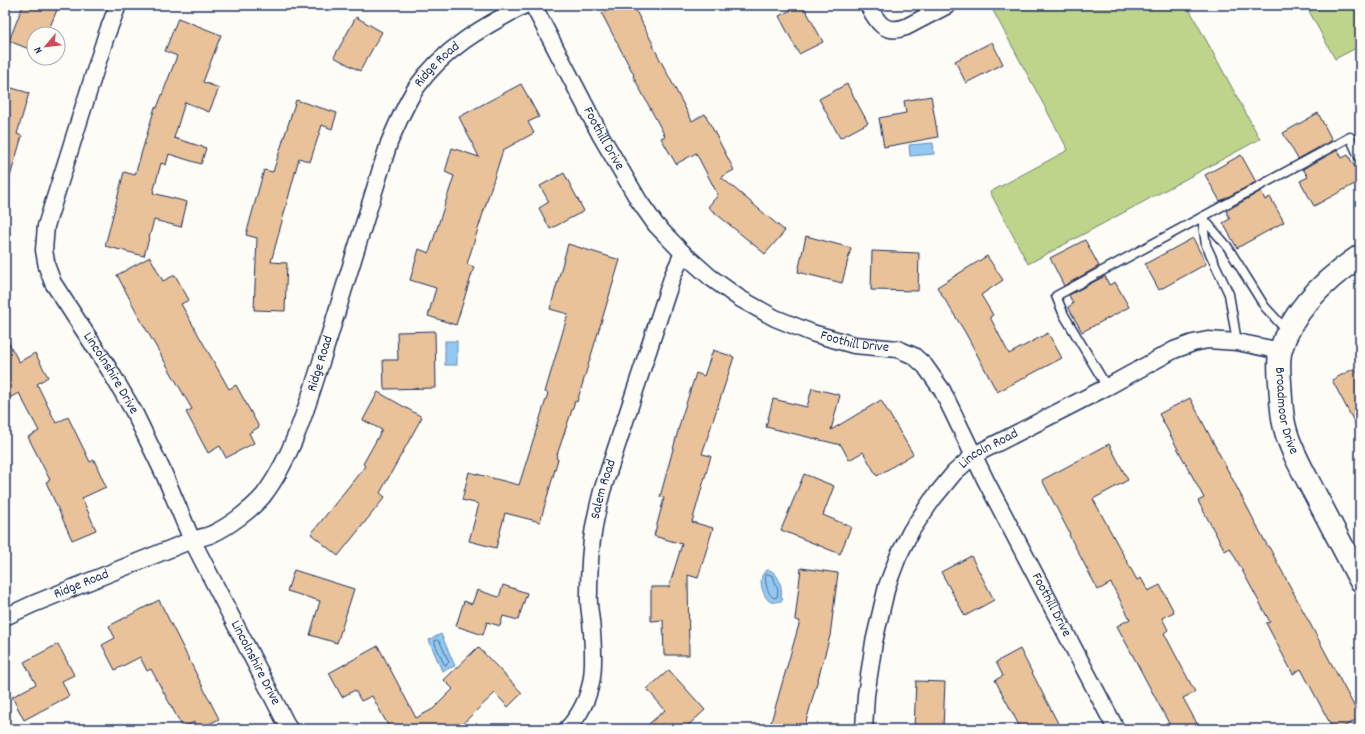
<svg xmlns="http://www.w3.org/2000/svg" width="1365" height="734" viewBox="0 0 1365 734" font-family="Dekko,sans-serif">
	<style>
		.green { fill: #bed48b; stroke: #6c8274 }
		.water { fill: #93c9f1; stroke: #638bb6 }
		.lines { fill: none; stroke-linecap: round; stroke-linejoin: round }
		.shore { stroke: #4b6d99; stroke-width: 1 }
		.building { fill: #e9c299; stroke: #1b2f5e }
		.lane-casing { stroke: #1b2f5e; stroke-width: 11 }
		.street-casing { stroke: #1b2f5e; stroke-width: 19 }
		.secondary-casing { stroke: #1b2f5e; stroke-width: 25 }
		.lane { stroke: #fdfcf7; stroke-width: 8 }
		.street { stroke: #fdfcf7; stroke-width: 16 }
		.secondary { stroke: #fdfcf7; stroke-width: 22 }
		.labels { text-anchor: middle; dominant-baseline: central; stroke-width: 3; stroke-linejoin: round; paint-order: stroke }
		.street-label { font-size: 14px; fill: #1b2f5e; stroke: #fdfcf7 }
	</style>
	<rect width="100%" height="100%" fill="#fdfcf7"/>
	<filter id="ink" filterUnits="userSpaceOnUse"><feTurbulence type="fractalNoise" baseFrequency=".025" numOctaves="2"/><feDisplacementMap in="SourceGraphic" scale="8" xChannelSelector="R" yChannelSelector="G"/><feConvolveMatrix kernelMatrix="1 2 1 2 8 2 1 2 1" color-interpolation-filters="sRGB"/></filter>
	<g filter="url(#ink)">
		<g class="green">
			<polygon points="990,5 1187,5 1260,139 1028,264 990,192 1068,150"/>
			<polygon points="1321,5 1359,5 1360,46 1335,59 1309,11"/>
		</g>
		<g class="water">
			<polygon points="933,143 934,154 910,156 909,145"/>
			<rect x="445" y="341" width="12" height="24"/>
			<path d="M768 570C778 571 783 587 781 597L783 598 781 601C777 601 775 603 771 602 763 599 755 574 768 570Z"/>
			<polygon points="441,634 455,666 442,671 429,640"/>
		</g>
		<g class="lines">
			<g class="shore">
				<path d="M768 574 773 576 778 591 777 597 774 598C768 595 764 582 766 575Z"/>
				<polygon points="438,640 440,642 449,662 446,665 444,664 435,644 435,641"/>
			</g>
		</g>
		<g class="building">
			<polygon points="23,5 59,5 47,34 34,34 34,51 9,41"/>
			<polygon points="618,5 633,5 654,46 653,46 692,121 705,114 734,170 721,177 785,231 765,254 708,207 718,195 696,153 676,164 661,138 665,136 633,76 634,75 602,14"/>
			<polygon points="801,5 803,5 823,42 799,54 779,16"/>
			<polygon points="356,17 382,32 360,71 334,57"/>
			<polygon points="178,18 221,35 203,82 219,88 209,112 185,102 174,138 206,148 201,164 169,154 166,165 161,163 153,193 187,202 181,227 154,220 144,256 105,246 124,172 135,175 155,107 157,108 177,56 165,51"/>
			<polygon points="992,42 1003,64 966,83 955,61"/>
			<polygon points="521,84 539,117 528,122 534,133 503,150 467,264 474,267 456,325 428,316 436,288 410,280 419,249 429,253 454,176 445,172 452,148 479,157 459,117"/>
			<polygon points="847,84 868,123 840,138 819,99"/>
			<polygon points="5,86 29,93 17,134 22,136 9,180 5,180"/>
			<polygon points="931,96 938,137 884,147 879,118 906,113 904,101"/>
			<polygon points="296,100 337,113 332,129 322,125 310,162 299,158 271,262 287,263 285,311 254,310 257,238 246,235 264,170 273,172"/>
			<polygon points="1318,113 1332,140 1298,159 1283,133"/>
			<polygon points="1338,150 1342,158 1348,155 1360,176 1360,181 1314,206 1300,181 1308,177 1303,169"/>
			<polygon points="1241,155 1256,182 1220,201 1205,175"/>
			<polygon points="564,173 584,211 550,229 539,208 549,202 540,186"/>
			<polygon points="1261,191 1265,200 1270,197 1284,222 1237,248 1223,223 1230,219 1226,211"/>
			<polygon points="806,236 851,248 842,283 798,272"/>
			<polygon points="1193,238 1206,264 1159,290 1145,264"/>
			<polygon points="1085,240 1099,266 1064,286 1050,258"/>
			<polygon points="568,244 620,260 577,402 575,401 556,458 558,459 540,522 505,513 496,548 469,541 479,504 462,500 469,472 519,485 548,393 545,392 568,314 550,309"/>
			<polygon points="872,251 919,253 918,291 871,290"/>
			<polygon points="987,256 1003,280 981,295 993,315 990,317 1009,354 1048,333 1062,358 997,392 965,332 937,287"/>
			<polygon points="150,257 163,281 175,275 189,300 181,304 229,389 236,385 259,427 249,433 254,443 226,458 220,446 208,453 186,412 192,409 143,324 117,275"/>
			<polygon points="1105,276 1109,285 1115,282 1129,307 1082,332 1068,307 1073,304 1069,295"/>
			<polygon points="435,331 436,388 384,389 383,360 398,360 397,332"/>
			<polygon points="5,336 19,362 35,353 48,377 37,384 56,423 68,417 90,462 94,460 106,487 82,498 96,530 72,540 46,482 50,480 28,437 39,431 19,393 5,400"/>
			<polygon points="713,350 734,357 702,454 711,456 692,522 713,528 698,578 688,575 689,655 664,655 663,620 651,621 651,587 669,587 682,544 654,536 664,498 660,497 682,416 696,373 704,376"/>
			<polygon points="1355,368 1360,377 1360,433 1332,380"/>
			<polygon points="812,388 840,395 831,430 881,400 913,454 877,476 863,452 849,460 841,445 766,427 773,399 807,407"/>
			<polygon points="378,392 422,417 380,493 385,497 338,556 311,534 365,466 363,464 382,430 363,420"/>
			<polygon points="1190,398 1268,547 1269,547 1360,717 1360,718 1340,729 1333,729 1301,669 1293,674 1266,623 1270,622 1230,548 1225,551 1198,501 1204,498 1159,414"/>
			<polygon points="1109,444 1128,480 1093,499 1137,580 1141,578 1148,591 1160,585 1174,612 1162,618 1168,630 1164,633 1195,692 1183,698 1200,729 1172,729 1117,626 1130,619 1111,583 1098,590 1069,535 1070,534 1042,480"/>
			<polygon points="804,474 834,486 823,515 851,527 840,554 781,530"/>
			<polygon points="971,556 994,600 965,616 941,572"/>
			<polygon points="801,568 838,573 830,636 804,729 769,729 800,621 795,620"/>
			<polygon points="294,570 354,589 337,643 310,635 320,601 287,591"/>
			<polygon points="503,585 527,593 518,620 503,616 500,626 487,622 483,635 456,626 464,601 472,604 477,590 499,597"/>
			<polygon points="159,600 219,719 199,729 197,729 194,722 183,728 151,669 147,671 140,657 115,670 102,645 115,638 109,626"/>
			<polygon points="58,644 74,675 62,681 69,696 24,720 12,697 36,684 24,662"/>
			<polygon points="378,646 416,718 433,709 453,689 444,680 478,647 522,693 508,707 495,693 457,729 390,729 372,696 361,701 355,690 342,697 329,673"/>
			<polygon points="1020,649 1045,698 1061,729 1021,729 995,680 1003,676 996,662"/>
			<polygon points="669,670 705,710 684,729 643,729 665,710 647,689"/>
			<polygon points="916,681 945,682 943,729 914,729"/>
		</g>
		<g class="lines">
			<g class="lane-casing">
				<g id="lane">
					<polyline points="1237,342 1229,294 1206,245 1202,217 1227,246 1265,307 1287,331"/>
					<polyline points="1107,387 1064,315 1056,296 1350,137 1360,159"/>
				</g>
			</g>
			<g class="street-casing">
				<g id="street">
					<path id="s1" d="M118 5 106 36 46 226 44 250 47 267 53 283 109 369 134 412 164 474 192 540 289 729"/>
					<path id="s2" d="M533 5 601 136 639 201 656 225 683 253 710 277 739 298 775 318 812 333 854 345 898 349 914 356 925 366 942 390 986 481 1116 729"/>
					<path d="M868 5C877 22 884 35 906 27L948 5"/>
					<path id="s3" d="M5 617 33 604 192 540C198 538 206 537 212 534 228 527 252 509 263 496 296 453 312 389 329 337 349 272 369 207 389 143 397 124 405 105 416 88 443 49 484 26 525 5"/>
					<path id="s4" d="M567 729C597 697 595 662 591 621 590 612 588 602 589 593 589 571 590 549 594 527 596 515 599 503 602 491L673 275 683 253"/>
					<path id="s5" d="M864 729 866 695 874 642 887 586 898 557 911 531 932 500 954 473 974 455 1107 387 1174 350 1193 343 1208 340 1237 342 1281 351"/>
				</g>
			</g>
			<g class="secondary-casing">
				<g id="secondary">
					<path id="s6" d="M1360 256C1326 279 1293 309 1281 349 1278 360 1279 372 1280 382 1281 398 1281 413 1285 428 1290 449 1305 475 1315 494 1330 523 1345 551 1360 580"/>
				</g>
			</g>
			<use href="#lane" class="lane"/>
			<use href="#street" class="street"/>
			<use href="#secondary" class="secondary"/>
		</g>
	</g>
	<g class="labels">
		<g class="street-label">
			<text stroke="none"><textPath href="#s3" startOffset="756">Ridge Road</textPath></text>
			<text stroke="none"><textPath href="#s2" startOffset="151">Foothill Drive</textPath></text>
			<text stroke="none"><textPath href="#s2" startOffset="488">Foothill Drive</textPath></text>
			<text stroke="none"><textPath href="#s3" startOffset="432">Ridge Road</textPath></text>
			<text stroke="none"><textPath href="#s1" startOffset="398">Lincolnshire Drive</textPath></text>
			<text stroke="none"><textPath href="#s6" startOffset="187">Broadmoor Drive</textPath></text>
			<text stroke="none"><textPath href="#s5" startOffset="320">Lincoln Road</textPath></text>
			<text stroke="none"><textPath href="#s4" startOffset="248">Salem Road</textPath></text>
			<text stroke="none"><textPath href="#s3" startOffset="83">Ridge Road</textPath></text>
			<text stroke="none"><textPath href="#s2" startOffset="835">Foothill Drive</textPath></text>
			<text stroke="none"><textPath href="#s1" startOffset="722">Lincolnshire Drive</textPath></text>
		</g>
	</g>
	<rect width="1365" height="734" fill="none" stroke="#fdfcf7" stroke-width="20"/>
	<rect x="10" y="10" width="1345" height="714" fill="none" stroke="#1b2f5e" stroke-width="1.5" filter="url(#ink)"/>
	<g transform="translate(46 46) rotate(242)"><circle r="19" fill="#fdfcf7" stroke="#a3aaba"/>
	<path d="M0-3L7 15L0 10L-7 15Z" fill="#d1495b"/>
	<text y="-6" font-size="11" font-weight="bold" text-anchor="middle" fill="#1b2f5e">N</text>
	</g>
</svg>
